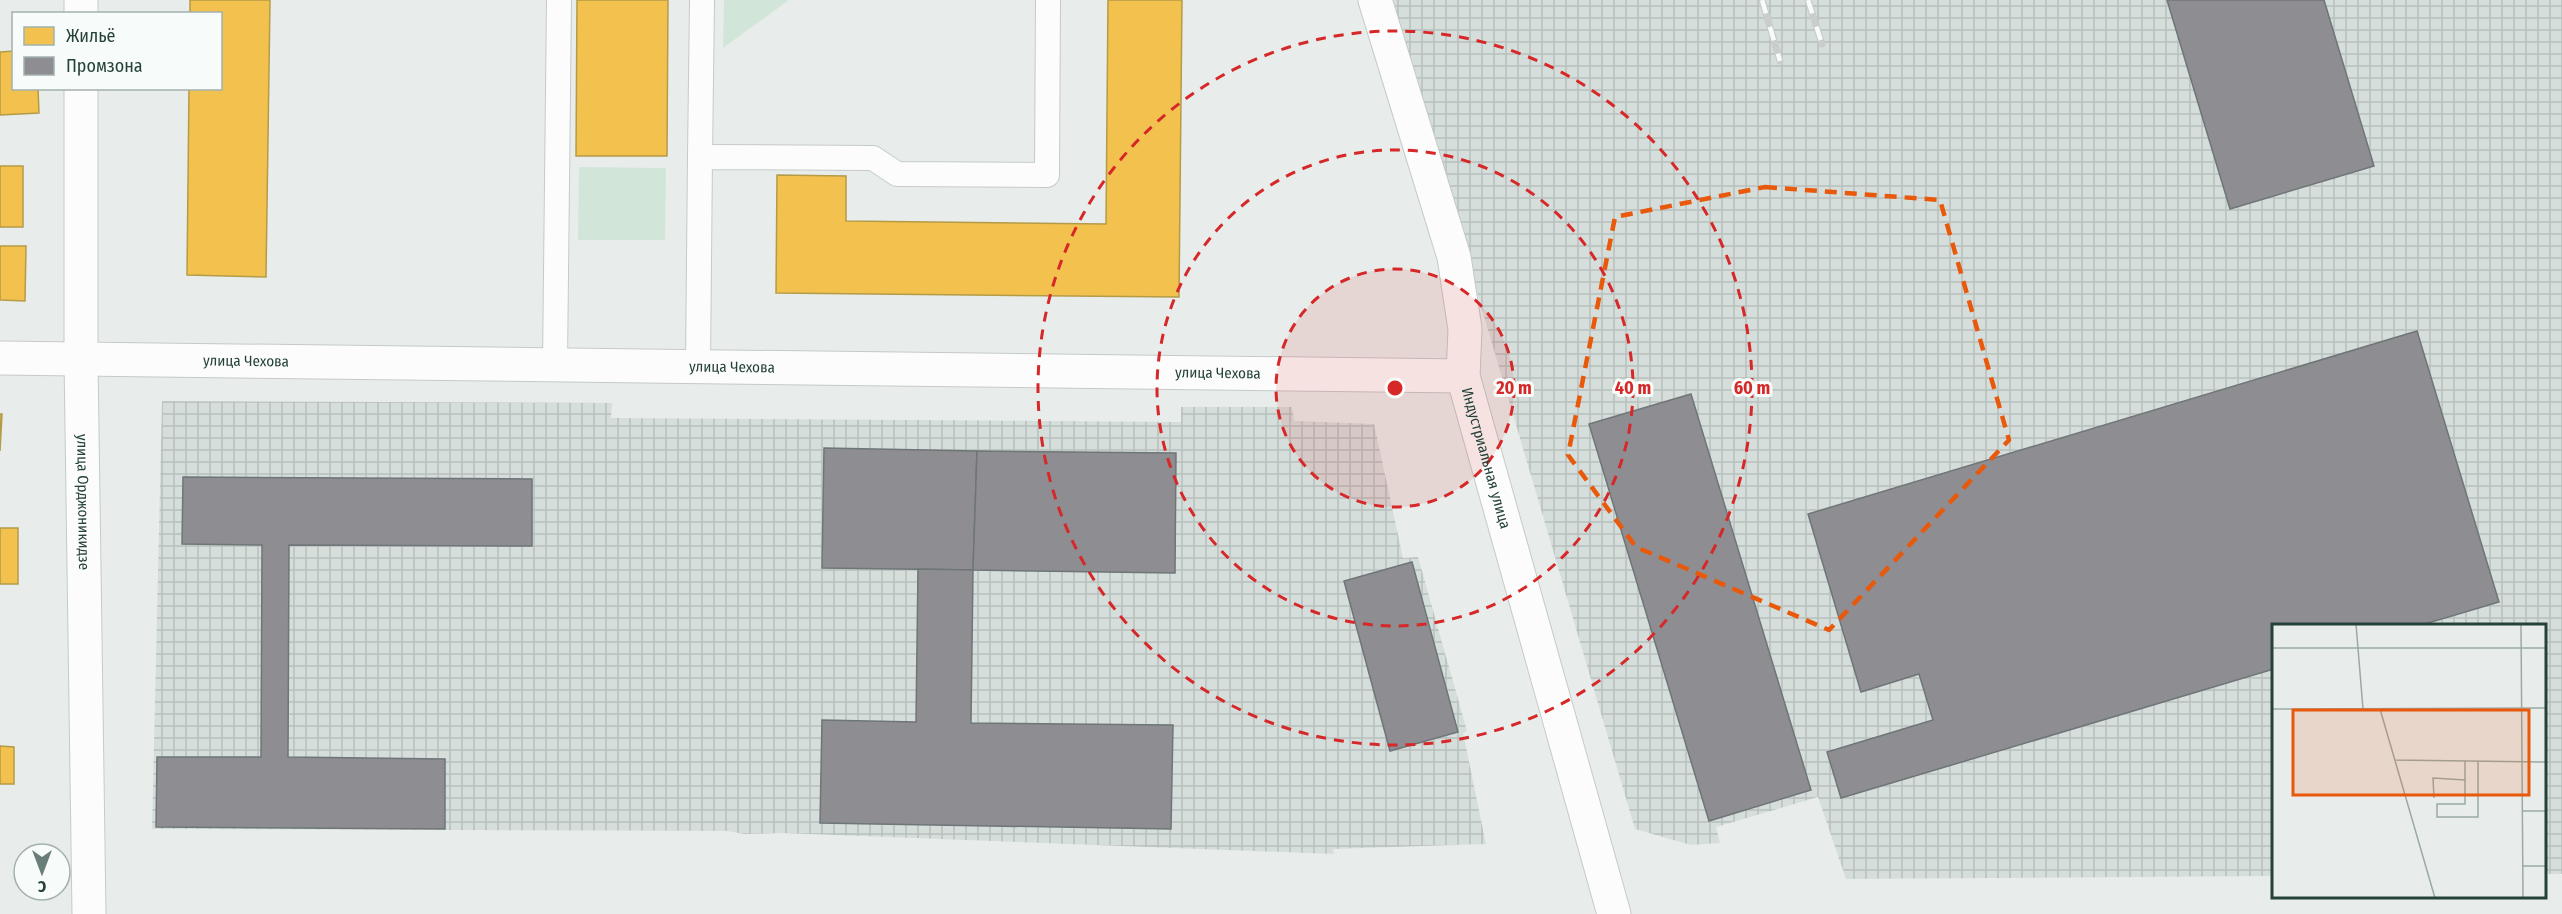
<svg xmlns="http://www.w3.org/2000/svg" width="2562" height="914" viewBox="0 0 2562 914" font-family="'Fira Sans Condensed',sans-serif">
	<style>
		.industrial { fill: url(#industrial-grid) }
		.green { fill: #d1e6d8 }
		.homes { fill: #f2c14e; stroke: #b49b48; stroke-width: 1.5 }
		.industry { fill: #8d8d92; stroke: #6e7678; stroke-width: 1.5 }
		.lines { fill: none; stroke-linecap: round; stroke-linejoin: round }
		.lane-casing { stroke: #c5cac8; stroke-width: 26 }
		.street-casing { stroke: #c5cac8; stroke-width: 35 }
		.secondary-casing { stroke: #c3cbc8; stroke-width: 35 }
		.lane { stroke: #fcfcfc; stroke-width: 24 }
		.street { stroke: #fcfcfc; stroke-width: 33 }
		.secondary { stroke: #fcfcfc; stroke-width: 33 }
		.rail-casing { stroke: #c9cdcc; stroke-width: 7 }
		.rail { stroke: #f7fbf9; stroke-width: 4.5; stroke-dasharray: 14; stroke-linecap: butt }
		.marked { fill: none; stroke: #e8590c; stroke-width: 4.5; stroke-dasharray: 12 8; stroke-linejoin: round }
		.ring { fill: none; stroke: #d62828; stroke-width: 3; stroke-dasharray: 10 8 }
		.labels { text-anchor: middle; dominant-baseline: central; stroke-width: 6; stroke-linejoin: round; paint-order: stroke }
		.street-label { font-size: 15px; fill: #24423a; stroke: #f7fbf9 }
		.inset-road { fill: none; stroke: #9aa9a4; stroke-width: 1.5 }
		.view { fill: #e8590c; fill-opacity: 0.15; stroke: #e8590c; stroke-width: 3 }
		.inset-edge { fill: none; stroke: #24423a; stroke-width: 3 }
		.centre { fill: #d62828; stroke: #f7fbf9; stroke-width: 3 }
		.ring-label { font-size: 18px; text-anchor: middle; font-weight: bold; fill: #d62828; stroke: #f7fbf9; stroke-width: 6; stroke-linejoin: round; paint-order: stroke }
	</style>
	<defs>
		<pattern id="industrial-grid" width="8" height="8" patternUnits="userSpaceOnUse" patternTransform="scale(1.5)"><rect width="8" height="8" fill="#d6dedb"/><path d="M0 4h8M4 0v8" fill="none" stroke="#b8c0bd"/></pattern>
	</defs>
	<rect width="100%" height="100%" fill="#e8edeb"/>
	<g class="industrial">
		<polygon points="1391,0 2562,0 2562,874 2546,874 2546,626 2274,626 2274,876 1846,879 1818,797 1716,827 1720,843 1691,845 1635,829"/>
		<polygon points="162,401 612,403 611,418 1181,422 1181,407 1292,407 1294,421 1374,424 1403,558 1418,557 1467,731 1463,733 1486,844 1333,849 1334,854 783,833 744,834 727,831 152,829"/>
	</g>
	<g class="green">
		<polygon points="724,0 789,0 723,48"/>
		<polygon points="579,167 666,168 665,240 578,240"/>
	</g>
	<g class="homes">
		<polygon points="190,0 270,0 266,277 187,275 189,88 220,88 220,14 190,14"/>
		<polygon points="577,0 668,0 667,156 576,156"/>
		<polygon points="1108,0 1182,0 1179,297 776,293 777,175 846,176 846,221 1106,224"/>
		<polygon points="14,51 14,88 38,88 39,113 0,115 0,52"/>
		<rect x="0" y="166" width="23" height="61"/>
		<polygon points="0,246 26,246 25,301 0,300"/>
		<polygon points="0,414 2,414 0,451"/>
		<rect x="0" y="528" width="18" height="56"/>
		<polygon points="0,746 14,747 14,784 0,784"/>
	</g>
	<g class="industry">
		<polygon points="2167,0 2324,0 2374,166 2230,209"/>
		<polygon points="2417,331 2499,602 2418,626 2274,626 2274,669 1841,798 1827,752 1933,720 1919,674 1861,692 1808,514"/>
		<polygon points="1691,394 1811,790 1709,821 1589,424"/>
		<polygon points="824,448 977,451 973,570 822,568"/>
		<polygon points="977,451 1176,453 1175,573 973,570"/>
		<polygon points="183,477 532,479 532,546 289,545 288,757 445,759 445,829 156,827 157,757 261,757 262,545 182,544"/>
		<polygon points="1412,562 1458,732 1390,751 1344,581"/>
		<polygon points="918,569 973,570 971,723 1173,725 1171,829 820,823 822,720 916,722"/>
	</g>
	<g class="lines">
		<g class="lane-casing">
			<g id="lane">
				<polyline points="700,157 702,0"/>
				<polyline points="555,365 559,0"/>
				<polyline points="698,366 700,157 873,158 897,174 1047,175 1048,0"/>
			</g>
		</g>
		<g class="street-casing">
			<g id="street">
				<path id="s1" d="M1375 0 1454 257 1465 329 1463 376 1614 914"/>
				<path id="s2" d="M0 358 1463 376"/>
			</g>
		</g>
		<g class="secondary-casing">
			<g id="secondary">
				<polyline points="81,14 81,0"/>
				<path id="s3" d="M81 88V359L89 914"/>
			</g>
		</g>
		<use href="#lane" class="lane"/>
		<use href="#street" class="street"/>
		<use href="#secondary" class="secondary"/>
		<g class="rail-casing">
			<g id="rail">
				<polyline points="1762,0 1780,61"/>
				<polyline points="1808,0 1822,44"/>
			</g>
		</g>
		<use href="#rail" class="rail"/>
	</g>
	<path class="marked" d="M1765 187 1940 200 2009 440 1829 630 1636 547 1568 455 1615 217Z"/>
	<circle cx="1395" cy="388" r="119" fill="#d62828" fill-opacity=".12"/>
	<g class="ring">
		<circle cx="1395" cy="388" r="119"/>
		<circle cx="1395" cy="388" r="238"/>
		<circle cx="1395" cy="388" r="357"/>
	</g>
	<g class="labels">
		<g class="street-label">
			<text stroke="none"><textPath href="#s2" startOffset="246">улица Чехова</textPath></text>
			<text stroke="none"><textPath href="#s2" startOffset="732">улица Чехова</textPath></text>
			<text stroke="none"><textPath href="#s2" startOffset="1218">улица Чехова</textPath></text>
			<text stroke="none"><textPath href="#s1" startOffset="474">Индустриальная улица</textPath></text>
			<text stroke="none"><textPath href="#s3" startOffset="414">улица Орджоникидзе</textPath></text>
		</g>
	</g>
	<g transform="translate(2272 624)">
		<rect width="274" height="274" fill="#e8edeb"/>
		<path class="inset-road" d="M84 0 91 85M249 0 251 274M0 24H275M0 85 275 84M108 85 163 274M122 136 275 138M193 156V180H165V193H206V137M162 174 161 154 193 156V137M250 187H275M250 242H275"/>
		<path class="view" d="M21 86H257V171H21Z"/>
		<rect width="274" height="274" class="inset-edge"/>
	</g>
	<circle cx="1395" cy="388" r="9" class="centre"/>
	<g class="ring-label">
		<text x="1514" y="394">20 m</text>
		<text x="1633" y="394">40 m</text>
		<text x="1752" y="394">60 m</text>
	</g>
	<rect x="12" y="12" width="210" height="78" fill="#f7fbf9" stroke="#a3b1ad" stroke-width="1.5"/>
	<rect x="24" y="27" width="30" height="18" fill="#f2c14e" stroke="#a3b1ad" stroke-width="1.5"/>
	<text x="66" y="42" font-size="18" fill="#24423a">Жильё</text>
	<rect x="24" y="57" width="30" height="18" fill="#8d8d92" stroke="#a3b1ad" stroke-width="1.5"/>
	<text x="66" y="72" font-size="18" fill="#24423a">Промзона</text>
	<g transform="translate(42 872) rotate(180)"><circle r="28" fill="#f7fbf9" stroke="#a3b1ad" stroke-width="1.5"/>
	<path d="M0-4.5L10 22L0 15L-10 22Z" fill="#697e78"/>
	<text y="-9" font-size="16" font-weight="bold" text-anchor="middle" fill="#24423a">С</text>
	</g>
</svg>
